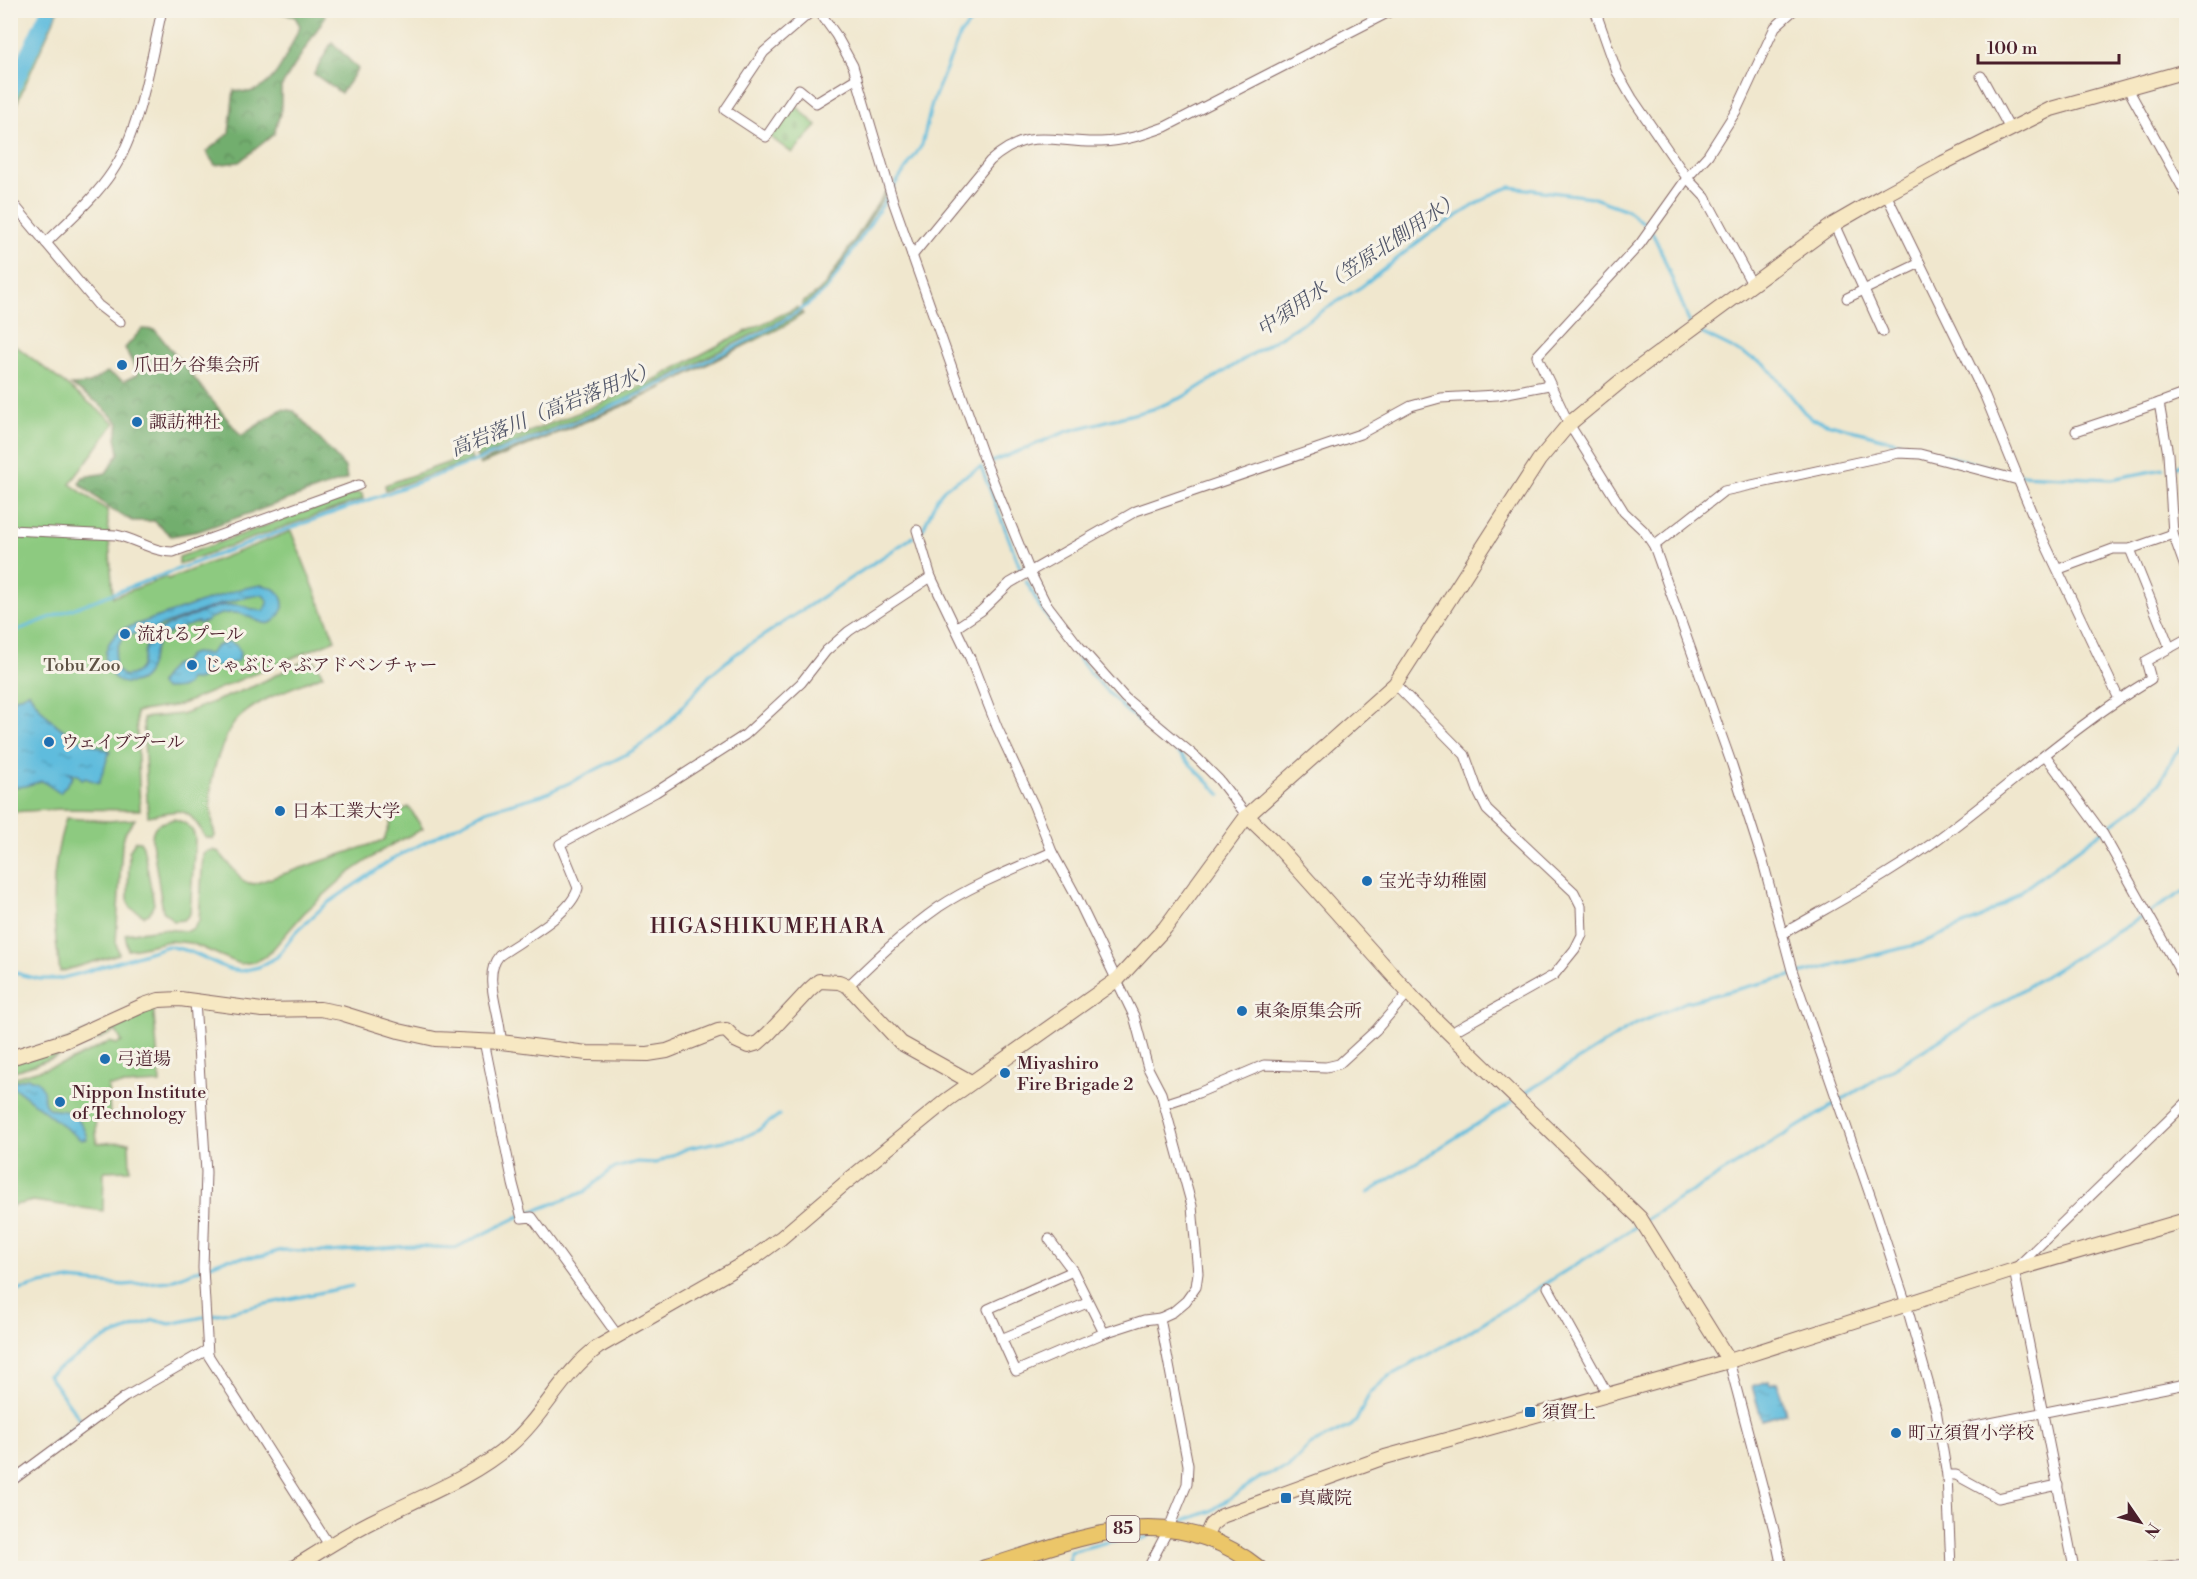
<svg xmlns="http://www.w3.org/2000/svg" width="2197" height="1579" viewBox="0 0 2197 1579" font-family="'Libre Bodoni','Noto Serif JP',serif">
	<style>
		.green { fill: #8dca80; stroke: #6c7456; stroke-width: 1.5 }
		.forest { fill: url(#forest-crowns); stroke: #5e664c; stroke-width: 1.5 }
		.cemetery { fill: url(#cemetery-stones); stroke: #6c7456; stroke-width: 1.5 }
		.water { fill: url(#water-ripples); stroke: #546e84; stroke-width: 1.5; fill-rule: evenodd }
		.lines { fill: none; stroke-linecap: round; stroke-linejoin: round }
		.stream { stroke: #5fbcdd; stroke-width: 3 }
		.river { stroke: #5fbcdd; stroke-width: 16 }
		.street-casing { stroke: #846564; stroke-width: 11 }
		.secondary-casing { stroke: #846564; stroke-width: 16 }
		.primary-casing { stroke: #846564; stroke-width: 17 }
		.street { stroke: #fff; stroke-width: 9 }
		.secondary { stroke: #f7e8c3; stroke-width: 14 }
		.primary { stroke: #ebc669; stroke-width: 15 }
		.poi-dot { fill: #1f6fb2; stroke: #f7f3e8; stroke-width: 2 }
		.labels { text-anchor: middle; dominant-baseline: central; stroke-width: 6; stroke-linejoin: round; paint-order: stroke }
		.shield { fill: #f7f3e8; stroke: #7e5f64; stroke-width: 1.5 }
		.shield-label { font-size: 16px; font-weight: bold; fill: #4a1f2b }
		.poi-label { font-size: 18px; fill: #4a1f2b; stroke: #f7f3e8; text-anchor: start }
		.park-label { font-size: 18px; fill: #5e5244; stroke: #f7f3e8 }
		.water-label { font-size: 20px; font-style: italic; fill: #515669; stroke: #f7f3e8 }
		.quarter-label { font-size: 21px; letter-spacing: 1.5px; fill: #4a1f2b; stroke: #f7f3e8 }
	</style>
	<defs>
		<pattern id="forest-crowns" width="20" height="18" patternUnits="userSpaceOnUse" patternTransform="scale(1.5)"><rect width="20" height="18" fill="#72ae6e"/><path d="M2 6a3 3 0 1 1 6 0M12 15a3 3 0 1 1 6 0" fill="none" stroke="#608d5b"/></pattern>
		<pattern id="cemetery-stones" width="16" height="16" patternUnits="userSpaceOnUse" patternTransform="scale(1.5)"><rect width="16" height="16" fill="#8dca80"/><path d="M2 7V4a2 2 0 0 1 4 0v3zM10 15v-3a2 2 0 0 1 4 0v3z" fill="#7bad6f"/></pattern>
		<pattern id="water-ripples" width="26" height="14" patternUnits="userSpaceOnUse" patternTransform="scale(1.5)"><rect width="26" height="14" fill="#5fbcdd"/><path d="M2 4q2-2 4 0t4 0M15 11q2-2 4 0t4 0" fill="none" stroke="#5098b3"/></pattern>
	</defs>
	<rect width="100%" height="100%" fill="#f7f3e8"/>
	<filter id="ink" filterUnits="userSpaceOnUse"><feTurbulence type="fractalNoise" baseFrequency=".0167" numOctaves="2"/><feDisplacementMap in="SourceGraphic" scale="12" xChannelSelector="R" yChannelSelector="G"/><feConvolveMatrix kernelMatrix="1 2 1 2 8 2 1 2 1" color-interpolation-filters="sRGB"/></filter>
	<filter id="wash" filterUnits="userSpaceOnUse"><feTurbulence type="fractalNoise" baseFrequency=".008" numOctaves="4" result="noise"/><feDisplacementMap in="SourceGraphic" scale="24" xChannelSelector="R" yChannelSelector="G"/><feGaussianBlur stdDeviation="1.35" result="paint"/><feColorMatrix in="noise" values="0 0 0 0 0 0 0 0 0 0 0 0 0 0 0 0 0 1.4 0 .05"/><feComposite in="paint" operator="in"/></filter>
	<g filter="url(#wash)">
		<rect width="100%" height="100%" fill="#f0e7ce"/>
		<g class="green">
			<polygon points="42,11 46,11 11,89 11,78"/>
			<polygon points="52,11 58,11 11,116 11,101"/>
			<polygon points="885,192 886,194 826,288 803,306 802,303 818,292 826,284"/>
			<polygon points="798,307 799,309 773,324 622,401 477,458 476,455 478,452 583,411 650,382 730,339"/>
			<polygon points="802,312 803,314 786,325 628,404 480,465 479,463 553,434 657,390 780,325"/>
			<polygon points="11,342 115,423 70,484 107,510 113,597 166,577 168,579 291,531 335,640 180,705 136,712 140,810 61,809 11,812"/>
			<polygon points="470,455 472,460 386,490 385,485"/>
			<polygon points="359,492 362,494 363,499 179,564 179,557"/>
			<path d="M312 657 323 675C296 687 264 696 241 716 232 723 226 736 222 747 208 779 208 801 215 836L213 839 205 837C187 804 182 810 148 816L143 718 182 714 254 686Z"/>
			<path d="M409 807 423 829 389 846 349 873 304 913 273 949 266 956 254 962 240 964 191 943 169 941 128 950 125 934 161 929 188 931 194 928 199 921 203 854C208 850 212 849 219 852L244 882 254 884 384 840 394 813Z"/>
			<path d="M66 818 108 821 135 819 125 833 122 844 116 943 119 954 60 972C52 914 48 875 66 818Z"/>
			<path d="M174 819C186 823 192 825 195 838L190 914 184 920 174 921 163 911 152 841C152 822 159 824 174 819Z"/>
			<polygon points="135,841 140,841 143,846 154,904 149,914 144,916 131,908 128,902 129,852"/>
			<path d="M153 1005 160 1083 108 1086 110 1117 95 1118 97 1143 129 1142 130 1170 104 1171 103 1211 33 1201 11 1206V1078L68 1062 109 1042 117 1044 122 1042 116 1031C82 1047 48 1062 11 1072V1062Z"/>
		</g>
		<g class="forest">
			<path d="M276 11H323L325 17 281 87V110L274 134 239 162 215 165 206 152 229 133 234 90C239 91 244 92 249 92 277 87 289 49 300 26L295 17Z"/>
			<polygon points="332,42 358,69 341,93 314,74"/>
			<polygon points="142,329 155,330 241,436 282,409 294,411 345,467 347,479 199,531 171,536 154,521 132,521 110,509 79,483 83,477 106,473 119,453 116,437 119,423 98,403 71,385 88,384 107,372 124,381 138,374 125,348"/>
		</g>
		<polygon class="cemetery" points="792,102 817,126 792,153 769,136"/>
		<g class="water">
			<path d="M261 585C275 587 284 593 283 608 269 639 255 614 236 613 226 612 217 615 208 619V621L199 624 198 622C186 627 169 630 160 640 149 653 154 680 132 683 113 686 101 664 107 648 109 641 115 635 120 630L240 589ZM259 595H263L268 601 264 610C255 613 248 606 239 605 220 602 199 614 182 620 167 625 154 631 146 646 142 656 145 668 133 674 113 683 110 652 122 640 128 633 138 634 147 631 184 618 221 601 259 595Z"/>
			<path d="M227 642C237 643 242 650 239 660L220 668 213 664C206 673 204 683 189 679 187 691 174 688 165 689L160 685V682L173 665 183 662 189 655 194 653 209 654 217 646Z"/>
			<path d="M29 692C42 714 60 730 82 741L89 740 88 743 110 751 99 783 85 778 83 780 78 775 69 772 73 777 60 793 42 781 25 786 11 788V700Z"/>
			<path d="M27 1078 36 1080C38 1082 41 1084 42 1087 45 1093 42 1101 46 1106 51 1112 58 1109 64 1111 78 1114 84 1126 87 1139L81 1140 11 1085 13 1082Z"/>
			<polygon points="1769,1381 1770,1384 1777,1382 1786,1413 1762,1420 1752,1386"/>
		</g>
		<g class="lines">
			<g class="stream">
				<polyline points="892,189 922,145 932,103 960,35 981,10"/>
				<polyline points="1697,331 1766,365 1804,412 1812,419 2013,474"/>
				<polyline points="992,462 1068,431 1153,409 1183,397 1361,287 1427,235 1494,193 1510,187 1591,197 1627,210 1650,228 1661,251 1690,324"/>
				<polyline points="2171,467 2186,464"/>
				<polyline points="2019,475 2112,479 2163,469"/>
				<polyline points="923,529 937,498 946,487 981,467 1021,570"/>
				<polyline points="1026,581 1040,607 1090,673 1124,709 1176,750 1221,795"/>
				<path d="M10 633C127 587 245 544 363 502 476 461 590 421 697 366 742 342 792 322 829 287L889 195"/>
				<polyline points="10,970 22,975 40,979 58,979 78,974 168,946 189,951 228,969 241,971 259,967 277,957 296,932 325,905 394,858 488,810 542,795 569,783 627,754 643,744 666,725 710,675 737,653 913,537"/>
				<polyline points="1520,1096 1632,1026 1686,1002 1919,944 1980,918 2005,903 2142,802 2160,782 2175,754 2186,742"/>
				<polyline points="1368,1193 1512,1102"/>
				<polyline points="526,1214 584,1192 612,1169 637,1162 656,1163 688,1148 744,1137 757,1131 779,1115"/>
				<polyline points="1645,1220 2186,890"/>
				<polyline points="10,1293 41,1284 70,1280 124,1285 169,1281 226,1259 262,1256 282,1250 329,1252 411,1246 455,1248 520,1216"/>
				<polyline points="54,1444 82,1422 48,1375 106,1338 154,1320 170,1324 352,1286"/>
				<polyline points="1174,1524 1211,1511 1261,1477 1288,1468 1310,1445 1351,1426 1356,1421 1370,1393 1388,1377 1465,1334 1640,1224"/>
				<polyline points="1069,1568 1070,1552 1111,1541 1142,1539 1149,1536"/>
			</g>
			<polyline class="river" points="10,93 49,10"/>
		</g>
	</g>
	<g filter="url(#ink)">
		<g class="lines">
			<g class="street-casing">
				<g id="street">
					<polyline points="813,10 764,52 725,110 766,137 799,89 816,103 857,78"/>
					<polyline points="818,10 836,35 853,66 894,204 985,461 1030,572 1045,602 1078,645 1125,698 1197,758 1219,780 1247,816"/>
					<polyline points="1595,10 1617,72 1632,98 1687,178 1705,197 1752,284"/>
					<polyline points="1794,10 1775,27 1736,111 1708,155 1687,178 1640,244 1537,356 1569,424 1624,512 1644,531 1654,546 1732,765 1763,862 1792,970 1877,1215 1906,1304 1936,1410 1940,1433 1947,1475 1951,1568"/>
					<polyline points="1981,76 2010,129"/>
					<polyline points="2127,87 2186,194"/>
					<polyline points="1886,194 1985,396 2016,472"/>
					<polyline points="10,205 16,207 98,305 120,322"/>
					<polyline points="1834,224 1883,332"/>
					<path d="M46 243C68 221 95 198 112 172 140 131 151 59 162 10"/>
					<path d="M912 256 990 161C1030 125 1054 144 1101 142 1124 141 1143 135 1165 127L1393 10"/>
					<polyline points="1847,298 1920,263"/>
					<polyline points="2186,393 2159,403 2168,454 2173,534 2186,570"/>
					<polyline points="2076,431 2159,403"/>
					<polyline points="2017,477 2041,535 2119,699"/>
					<path d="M10 530 116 535C136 539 153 552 173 552L359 485"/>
					<polyline points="917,530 931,577 970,658 997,727 1034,806 1052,852 1077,898 1134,1016 1148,1068 1161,1093 1192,1206 1198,1273 1196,1287 1186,1301 1173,1312 1160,1318 1188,1465 1187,1484 1168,1530 1148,1568"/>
					<polyline points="1654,546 1724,491 1899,453 1920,454 2018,480"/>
					<polyline points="2130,549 2170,648"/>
					<polyline points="2059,569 2113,549 2130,549 2173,534"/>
					<polyline points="957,627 981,611 1010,583 1136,511 1360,434 1411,406 1440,398 1497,395 1549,385"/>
					<polyline points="1395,684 1465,755 1479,794 1487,810 1574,892 1581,906 1582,935 1575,949 1554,975 1449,1034"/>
					<polyline points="2045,755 2103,834 2186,982"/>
					<path d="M1782 934C1837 902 1895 872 1946 833 2014 782 2078 723 2151 679L2146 661 2186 639"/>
					<path d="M848 986C877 958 906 930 939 907 974 884 1014 869 1052 852"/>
					<polyline points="195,1001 206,1172 203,1268 208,1355 329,1545"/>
					<polyline points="484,1041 513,1184 522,1218 532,1217 618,1336"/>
					<path d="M501 1042C502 1016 481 977 499 956 521 940 571 915 578 888L560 844 656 792 745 735 801 683 826 651 849 631 931 577"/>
					<polyline points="1164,1104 1198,1093 1264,1065 1326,1067 1339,1064 1376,1030 1408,993"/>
					<polyline points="1049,1239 1073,1271 1104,1333 1144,1320 1160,1318"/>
					<polyline points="1073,1271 988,1309 1016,1371 1104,1333"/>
					<polyline points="1548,1287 1608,1395"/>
					<polyline points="1001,1339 1087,1303"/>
					<polyline points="1729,1361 1774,1530 1782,1568"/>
					<polyline points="1940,1433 2186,1384"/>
					<polyline points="1947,1475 1956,1475 1998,1498 2058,1485"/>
					<polyline points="10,1482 125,1397 207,1350"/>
					<polyline points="2074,1568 2014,1270 2186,1103"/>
					<polyline points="2148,1568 2186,1564"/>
				</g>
			</g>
			<g class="secondary-casing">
				<g id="secondary">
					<polyline points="1247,816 1272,840 1415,1000 1640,1218 1729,1361"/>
					<polyline points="10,1058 67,1040 144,1005 159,1000 180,999 262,1010 320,1009 341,1013 399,1031 435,1039 501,1042 587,1053 648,1054 667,1051 718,1031 726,1030 737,1041 748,1046 758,1043 768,1034 809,990 819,981 839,982 848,986 901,1043 971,1082"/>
					<polyline points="1205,1538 1211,1525 1222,1516 1385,1457 1729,1361 2014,1270 2186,1220"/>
					<path d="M293 1568C321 1551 349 1532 379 1518 423 1496 473 1477 510 1445 544 1416 561 1374 598 1347L755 1257 781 1238 850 1179 947 1100 1118 979 1165 928 1247 816 1395 684 1539 460 1569 424 1621 381 1834 224 1886 194 1943 163 2051 109 2186 71"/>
				</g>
			</g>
			<g class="primary-casing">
				<path id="primary" d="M984 1568C1079 1539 1169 1496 1259 1568"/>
			</g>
			<use href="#street" class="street"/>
			<use href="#secondary" class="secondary"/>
			<use href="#primary" class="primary"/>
		</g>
	</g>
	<g class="poi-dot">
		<circle cx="122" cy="365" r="6"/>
		<circle cx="137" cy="422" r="6"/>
		<circle cx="125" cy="634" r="6"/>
		<circle cx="192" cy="665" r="6"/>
		<circle cx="49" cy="742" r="6"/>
		<circle cx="280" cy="811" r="6"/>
		<circle cx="1367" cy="881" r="6"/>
		<circle cx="1242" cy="1011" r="6"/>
		<circle cx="105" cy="1059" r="6"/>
		<circle cx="1005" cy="1073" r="6"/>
		<circle cx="60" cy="1102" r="6"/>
		<rect x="1524" y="1406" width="12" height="12" rx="3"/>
		<circle cx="1896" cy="1433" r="6"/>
		<rect x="1280" y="1492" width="12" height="12" rx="3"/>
	</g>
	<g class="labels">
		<rect class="shield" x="1106.5" y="1516" width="33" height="26" rx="4.5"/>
		<g class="shield-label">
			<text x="1123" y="1529">85</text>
		</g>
		<g class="poi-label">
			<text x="134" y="365">爪田ケ谷集会所</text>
			<text x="149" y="422">諏訪神社</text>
			<text x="137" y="634">流れるプール</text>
			<text x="204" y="665">じゃぶじゃぶアドベンチャー</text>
			<text x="61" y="742">ウェイブプール</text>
			<text x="292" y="811">日本工業大学</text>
			<text x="1379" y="881">宝光寺幼稚園</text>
			<text x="1254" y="1011">東粂原集会所</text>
			<text x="117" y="1059">弓道場</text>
			<text x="1017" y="1063">Miyashiro<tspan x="1017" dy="21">Fire Brigade 2</tspan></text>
			<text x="72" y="1092">Nippon Institute<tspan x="72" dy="21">of Technology</tspan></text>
			<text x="1542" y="1412">須賀上</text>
			<text x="1908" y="1433">町立須賀小学校</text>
			<text x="1298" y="1498">真蔵院</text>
		</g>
		<g class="park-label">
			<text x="82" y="665">Tobu Zoo</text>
		</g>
		<g class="water-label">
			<text transform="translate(1359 265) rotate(-34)">中須用水（笠原北側用水）</text>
			<text transform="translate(554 410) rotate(-22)">高岩落川（高岩落用水）</text>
		</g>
		<g class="quarter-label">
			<text x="768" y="927">HIGASHIKUMEHARA</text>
		</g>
	</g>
	<rect width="2197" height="1579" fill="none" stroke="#f7f3e8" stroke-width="36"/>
	<g transform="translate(2140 1522) rotate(125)" stroke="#f7f3e8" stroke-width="4.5" paint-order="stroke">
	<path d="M0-4.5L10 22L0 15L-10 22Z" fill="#4a1f2b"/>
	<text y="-9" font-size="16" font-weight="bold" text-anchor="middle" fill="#4a1f2b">N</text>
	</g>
	<path d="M1978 54v9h141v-9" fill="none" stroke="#4a1f2b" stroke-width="3"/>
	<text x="1987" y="54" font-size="18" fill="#4a1f2b" stroke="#f7f3e8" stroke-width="4.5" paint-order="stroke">100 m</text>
</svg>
